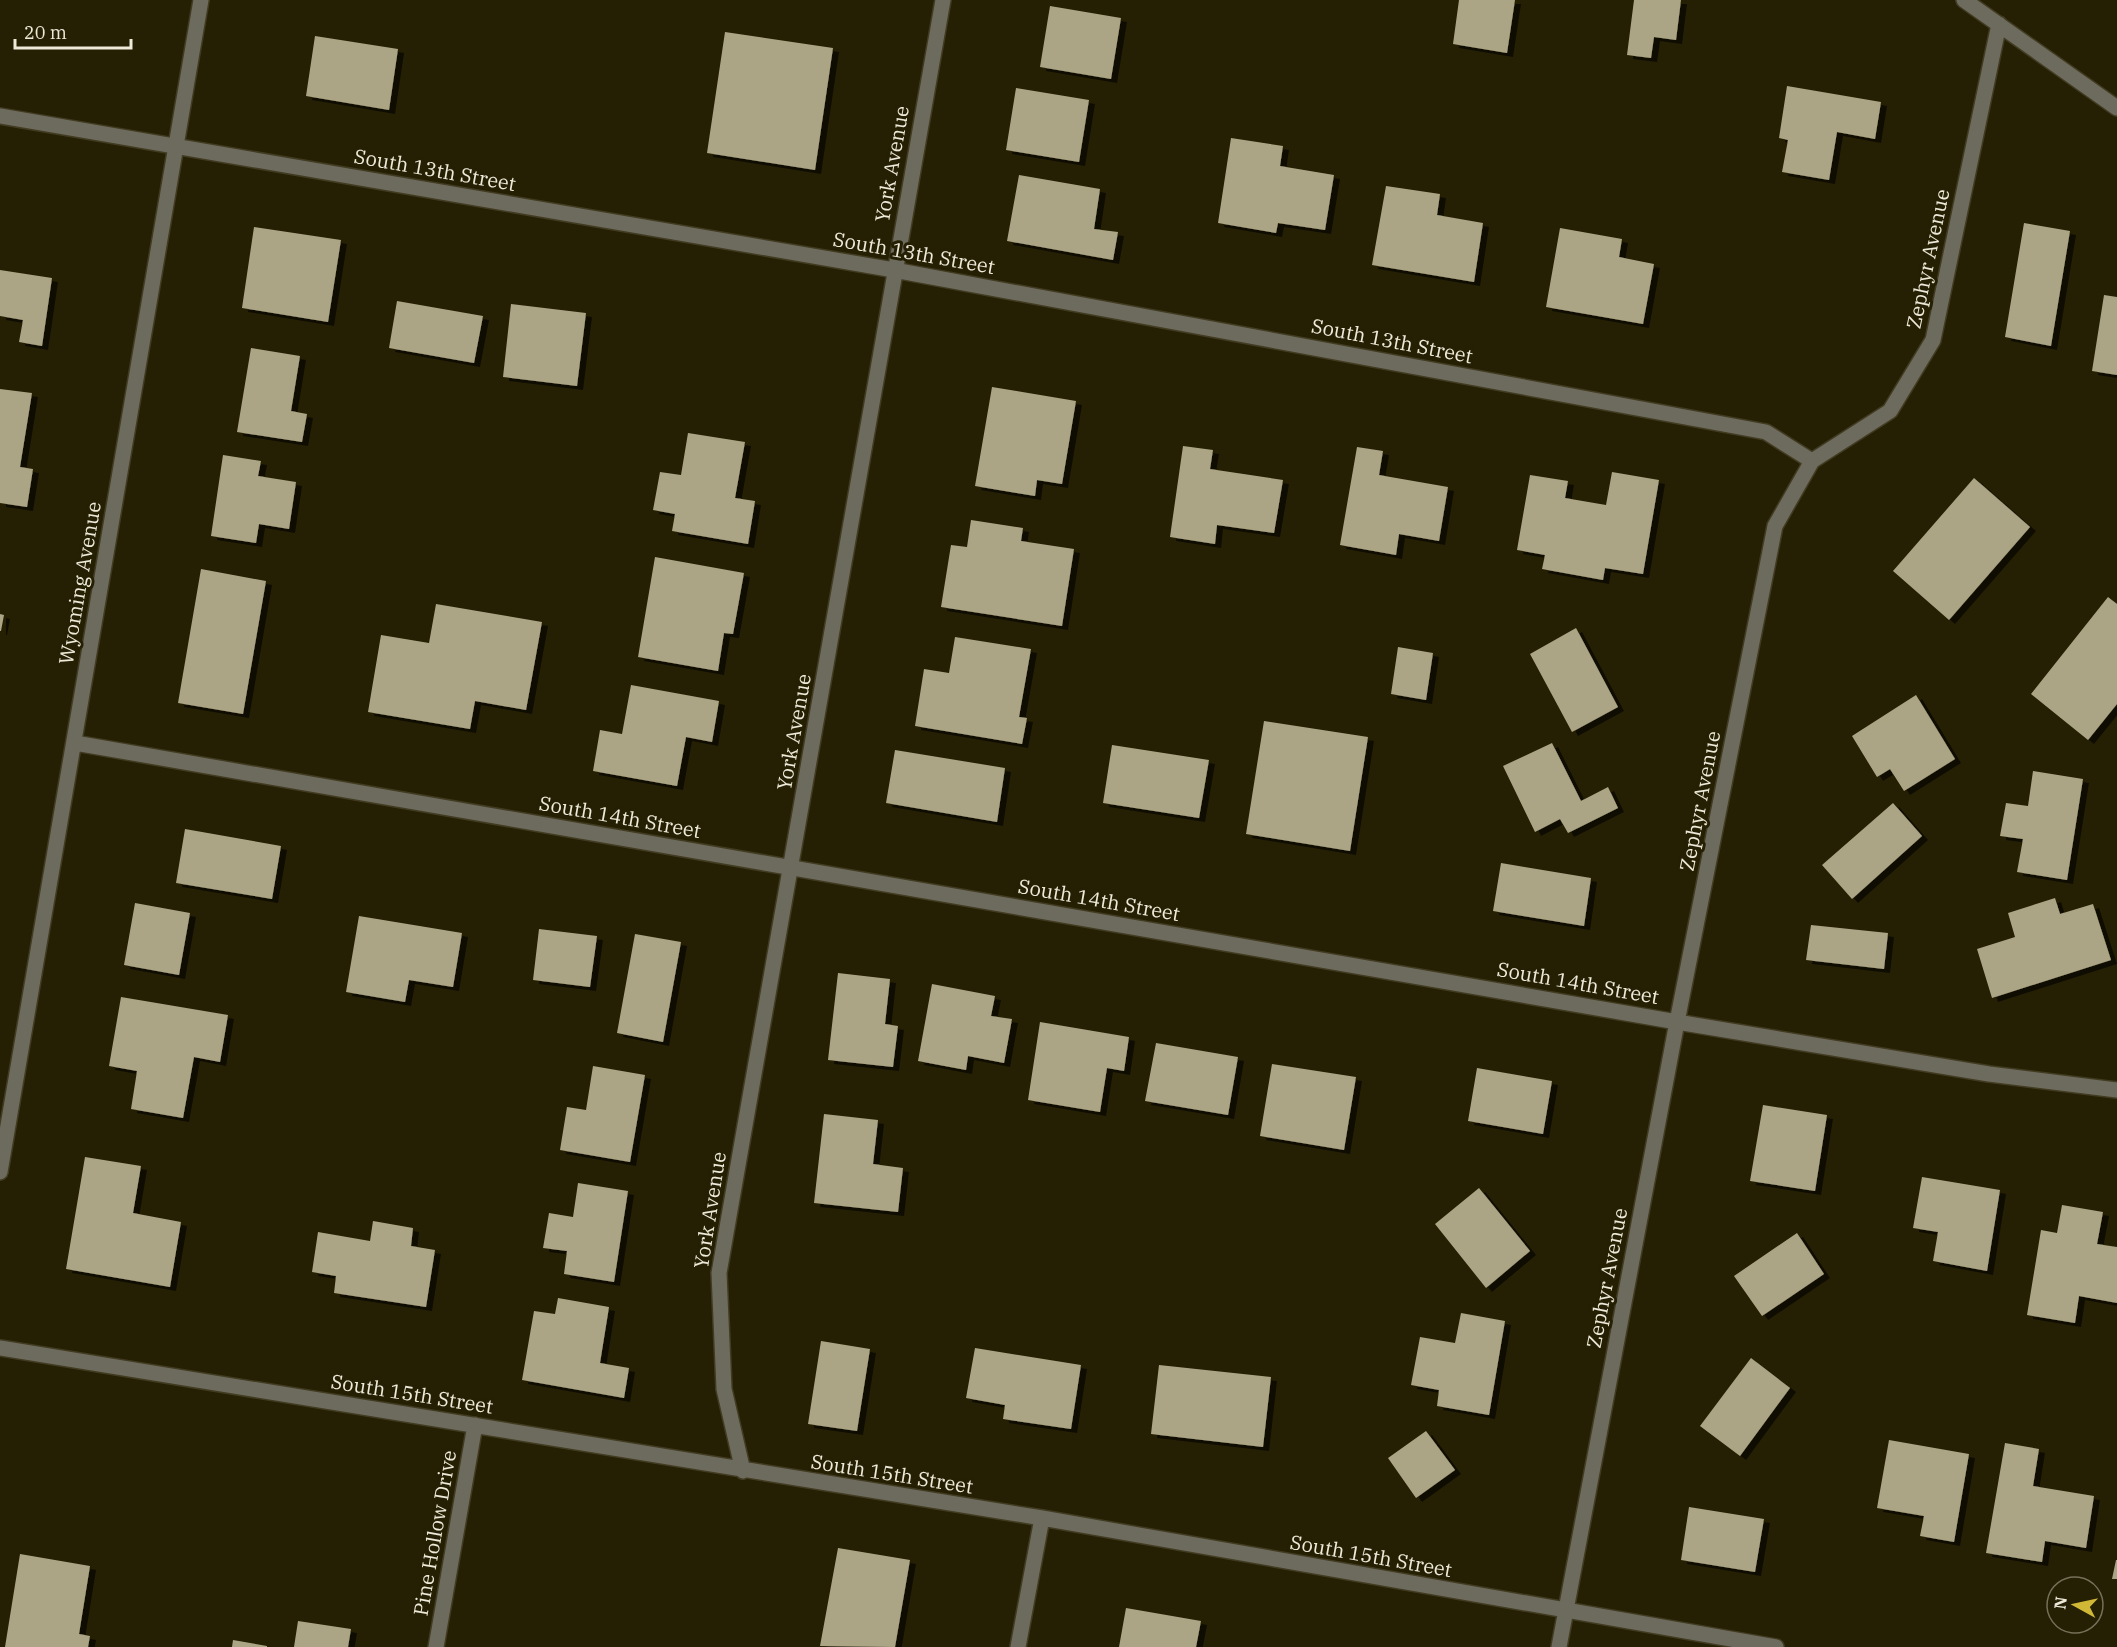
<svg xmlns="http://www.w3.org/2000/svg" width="2117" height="1647" viewBox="0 0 2117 1647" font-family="'IBM Plex Serif',serif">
  <defs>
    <filter id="shadow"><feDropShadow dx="6" dy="4" stdDeviation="0" flood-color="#0009"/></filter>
  </defs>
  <rect width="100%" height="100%" fill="#251f03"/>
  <path fill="#aca585" filter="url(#shadow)" d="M1459 0H1515L1507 53 1453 44Z
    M1634 0H1681L1676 40 1654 37 1651 58 1627 55Z
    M1050 6 1121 18 1111 79 1040 67Z
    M725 32 833 48 815 170 707 153Z
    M315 36 398 49 389 110 306 96Z
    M1787 86 1881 102 1875 139 1837 132 1829 180 1782 172 1788 140 1779 138Z
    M1016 88 1089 100 1079 162 1006 150Z
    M1231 138 1283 146 1280 166 1334 175 1325 230 1278 223 1276 233 1218 223Z
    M1019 175 1100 189 1094 229 1118 232 1113 260 1007 241Z
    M1386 186 1440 194 1437 215 1483 223 1474 282 1372 265Z
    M2024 223 2070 231 2051 346 2005 337Z
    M254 227 341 240 328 322 242 308Z
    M1560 228 1622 239 1619 257 1654 264 1643 324 1546 307Z
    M0 270 52 278 42 346 19 342 23 320 0 316Z
    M2104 295 2117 297V375L2092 371Z
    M397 301 483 316 474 363 389 348Z
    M511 304 586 313 577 386 503 377Z
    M251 348 300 356 291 411 307 414 302 442 237 432Z
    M992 387 1076 401 1062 484 1037 480 1035 496 975 486Z
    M0 389 32 393 20 467 33 469 27 507 0 503Z
    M688 433 745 442 735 498 755 501 748 544 672 531 675 514 653 510 660 472 681 475Z
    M1183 446 1213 450 1210 469 1283 480 1274 533 1217 525 1215 544 1170 537Z
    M1357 447 1383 451 1379 475 1448 487 1439 541 1399 534 1396 555 1340 545Z
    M223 455 261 461 258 476 296 482 289 529 259 524 256 543 211 536Z
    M1612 472 1659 480 1643 574 1605 568 1603 580 1542 569 1545 555 1517 550 1530 475 1568 481 1565 498 1606 505Z
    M1974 478 2030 527 1949 620 1893 571Z
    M971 520 1023 528 1021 541 1074 549 1062 626 941 607 951 545 967 547Z
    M655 557 744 573 733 634 724 633 718 671 638 657Z
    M201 569 266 581 243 714 178 703Z
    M2108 597 2117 604V704L2088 740 2031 694Z
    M436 604 542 622 526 710 475 701 470 729 368 712 381 635 429 643Z
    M0 614 4 615 1 631H0Z
    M1576 628 1618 707 1572 732 1530 654Z
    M955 637 1031 649 1019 717 1027 718 1022 744 915 726 924 669 949 673Z
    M1398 647 1433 653 1426 700 1391 694Z
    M631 685 719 701 712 742 686 737 677 786 593 771 600 730 622 734Z
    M1916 695 1955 759 1904 791 1890 769 1877 777 1852 736Z
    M1264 721 1368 737 1350 851 1246 834Z
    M1552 743 1581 801 1608 787 1618 808 1568 833 1560 819 1535 832 1503 766Z
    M1112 745 1209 760 1199 818 1103 803Z
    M895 750 1005 768 997 822 886 803Z
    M2033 771 2083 779 2067 880 2017 872 2023 839 2000 836 2006 803 2028 806Z
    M1893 803 1922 836 1852 899 1822 865Z
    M185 829 281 846 272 899 176 883Z
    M1501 863 1591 878 1584 926 1493 911Z
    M2055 898 2060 914 2093 904 2111 960 1992 998 1977 949 2015 937 2008 913Z
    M135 903 190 913 179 975 124 965Z
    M359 916 462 933 453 987 409 980 405 1002 346 992Z
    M1811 925 1888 933 1884 969 1806 960Z
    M539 929 597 936 590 987 533 980Z
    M635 934 681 942 663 1042 617 1033Z
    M838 973 890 979 885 1024 898 1026 893 1067 828 1060Z
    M932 984 995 996 991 1016 1012 1019 1004 1063 968 1056 966 1070 918 1061Z
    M121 997 228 1015 220 1062 194 1057 183 1118 131 1109 137 1071 109 1066Z
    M1040 1022 1129 1037 1124 1071 1107 1068 1100 1112 1028 1100Z
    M1156 1043 1238 1057 1228 1115 1145 1101Z
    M1272 1064 1356 1077 1344 1150 1260 1136Z
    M593 1066 645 1075 630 1162 560 1150 567 1107 586 1110Z
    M1477 1068 1552 1081 1543 1134 1468 1121Z
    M1763 1105 1827 1115 1815 1191 1750 1181Z
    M824 1114 878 1120 873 1164 903 1168 898 1212 814 1203Z
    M85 1157 141 1166 133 1213 181 1222 170 1287 66 1269Z
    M1922 1177 2000 1190 1987 1271 1933 1261 1938 1232 1913 1228Z
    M578 1183 628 1191 614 1282 564 1274 567 1251 543 1248 549 1213 573 1217Z
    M1479 1188 1530 1251 1486 1288 1435 1224Z
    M2062 1205 2103 1212 2097 1244 2117 1247V1303L2079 1296 2075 1323 2027 1315 2041 1230 2057 1233Z
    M373 1221 413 1228 411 1246 435 1250 426 1307 334 1293 336 1276 312 1272 318 1232 370 1241Z
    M1797 1233 1824 1274 1762 1316 1734 1276Z
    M558 1298 609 1307 600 1363 629 1368 624 1398 522 1380 534 1311 555 1314Z
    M1461 1313 1505 1321 1489 1415 1437 1406 1439 1390 1411 1385 1420 1337 1455 1343Z
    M821 1341 870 1349 857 1431 808 1424Z
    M975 1348 1081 1365 1071 1429 1003 1419 1005 1405 966 1398Z
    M1751 1358 1790 1388 1740 1456 1700 1426Z
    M1159 1365 1271 1377 1263 1447 1151 1434Z
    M1426 1431 1455 1470 1416 1498 1388 1458Z
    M1889 1440 1969 1454 1954 1542 1920 1536 1924 1516 1877 1508Z
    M2005 1443 2039 1449 2033 1486 2094 1496 2086 1548 2045 1541 2042 1562 1986 1553Z
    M1689 1507 1764 1519 1755 1572 1681 1560Z
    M838 1548 910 1560 895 1647 820 1646Z
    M20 1554 90 1566 79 1634 90 1636 88 1647H5Z
    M2116 1560H2117V1579H2112Z
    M1126 1608 1201 1621 1196 1647H1119Z
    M298 1621 351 1629 348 1647H294Z
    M233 1640 267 1646V1647H232Z"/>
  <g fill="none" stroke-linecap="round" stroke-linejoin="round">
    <defs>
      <path id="minor" d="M1964 0 2117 108
        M0 116 894 270 1766 432 1812 461
        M75 743 1677 1022 1989 1074 2117 1090
        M0 1172 201 0
        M0 1348 1042 1518 1776 1647
        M743 1471 724 1389 719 1273 943 0
        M436 1647 475 1425
        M1018 1647 1042 1518
        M1559 1647 1677 1022 1775 526 1812 461 1890 411 1933 340 1999 24"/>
    </defs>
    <use href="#minor" stroke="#413b21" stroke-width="18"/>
    <use href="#minor" stroke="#6d6b5e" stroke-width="15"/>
  </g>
  <g text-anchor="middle" stroke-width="6" stroke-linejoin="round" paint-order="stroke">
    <g font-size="20" fill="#edead9" stroke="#251f03">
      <text transform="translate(892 164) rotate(-80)" y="7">York Avenue</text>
      <text transform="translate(435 170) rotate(10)" y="7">South 13th Street</text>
      <text transform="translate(914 253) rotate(10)" y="7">South 13th Street</text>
      <text transform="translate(1928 259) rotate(-78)" y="7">Zephyr Avenue</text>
      <text transform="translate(1392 341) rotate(11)" y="7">South 13th Street</text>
      <text transform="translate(80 583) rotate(-80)" y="7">Wyoming Avenue</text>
      <text transform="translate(794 732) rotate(-80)" y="7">York Avenue</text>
      <text transform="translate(1700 801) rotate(-79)" y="7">Zephyr Avenue</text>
      <text transform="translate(620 817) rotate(10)" y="7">South 14th Street</text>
      <text transform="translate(1099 900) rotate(10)" y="7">South 14th Street</text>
      <text transform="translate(1578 983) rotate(10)" y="7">South 14th Street</text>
      <text transform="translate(710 1210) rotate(-81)" y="7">York Avenue</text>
      <text transform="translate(1607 1278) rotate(-79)" y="7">Zephyr Avenue</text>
      <text transform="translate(412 1394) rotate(9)" y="7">South 15th Street</text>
      <text transform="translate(892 1474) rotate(9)" y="7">South 15th Street</text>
      <text transform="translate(435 1533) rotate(-80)" y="7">Pine Hollow Drive</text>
      <text transform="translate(1371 1556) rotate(10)" y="7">South 15th Street</text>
    </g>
  </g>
  <g transform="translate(2075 1605) rotate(278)"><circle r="28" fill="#251f03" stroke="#757059" stroke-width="1.5"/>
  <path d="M0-4.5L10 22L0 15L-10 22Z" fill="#d0b836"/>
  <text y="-9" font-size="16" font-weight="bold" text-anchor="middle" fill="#edead9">N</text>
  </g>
  <path d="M15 39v9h116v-9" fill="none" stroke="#edead9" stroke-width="3"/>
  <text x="24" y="39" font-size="18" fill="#edead9" stroke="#251f03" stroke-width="4.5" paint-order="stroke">20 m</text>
</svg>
